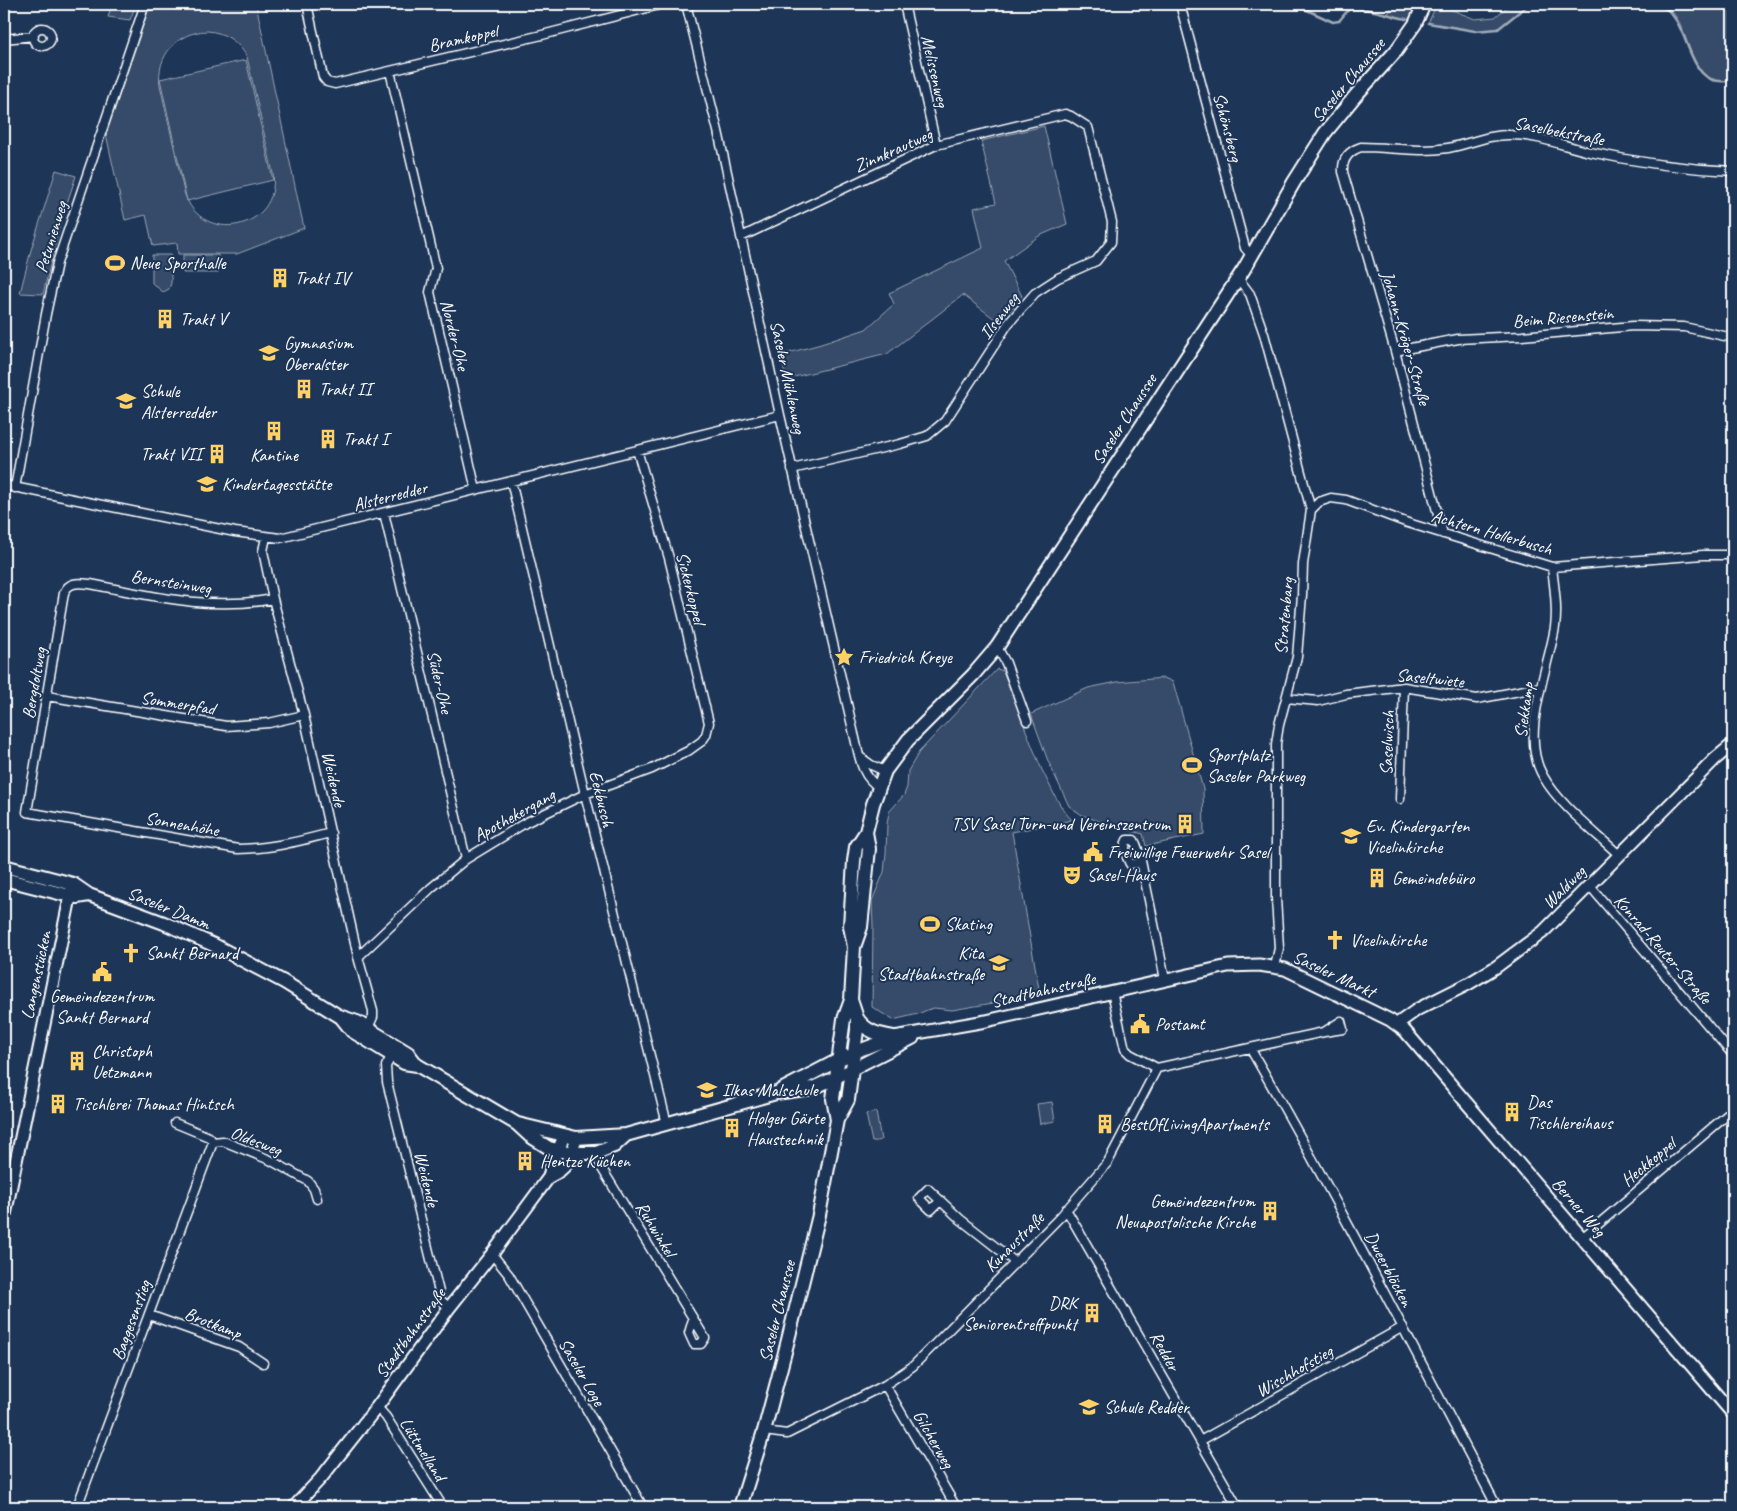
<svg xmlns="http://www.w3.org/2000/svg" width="1737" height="1511" viewBox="0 0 1737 1511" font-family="Caveat,sans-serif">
  <rect width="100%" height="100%" fill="#1d3557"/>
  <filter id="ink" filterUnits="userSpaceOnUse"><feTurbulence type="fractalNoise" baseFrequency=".02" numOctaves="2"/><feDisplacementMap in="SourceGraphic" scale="10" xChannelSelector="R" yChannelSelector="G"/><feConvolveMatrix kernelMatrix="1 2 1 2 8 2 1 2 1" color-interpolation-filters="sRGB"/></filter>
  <g filter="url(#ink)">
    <path fill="#364b69" stroke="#9aa5b4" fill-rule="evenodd" d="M112 4H136L130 20 108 17Z
      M190 4H256L304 228 237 254H178L177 243 153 246 146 215 125 220 106 134 148 11ZM207 31C224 32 238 41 247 57L273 173C281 230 201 247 184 192L160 85C156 56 177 32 207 31Z
      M1378 4H1419L1411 20 1388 14 1392 6Z
      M1437 4 1475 19 1495 17 1511 4H1529L1498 29 1475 31 1428 23Z
      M1638 4H1733V81H1712C1686 64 1687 20 1668 9 1660 5 1647 5 1638 4Z
      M246 60 273 180 187 201 160 79Z
      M1044 126 1067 224 1039 236 1004 261 1022 296 1000 323 963 295 887 354 786 379 781 355 821 344 866 329 894 304 889 293 983 248 974 208 996 203 981 141Z
      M56 170 76 176 61 221 43 294 20 293 31 250Z
      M152 255H171V283L169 289 163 292 152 283Z
      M183 255H218V273H183Z
      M997 669 1003 671C1016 704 1028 737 1042 770 1051 787 1058 806 1072 820L1012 832 1040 995 952 1010 934 1008 927 1010 918 1014 893 1020 872 1007 873 926 872 901 884 872 886 853 887 824 889 812 904 795 907 787 908 771 919 752Z
      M1164 678 1173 682 1203 789 1204 834 1146 846 1143 834 1107 824 1082 815 1069 806 1048 761 1031 714 1088 688 1117 682Z
      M1052 1102 1055 1121 1040 1124 1037 1104Z
      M876 1112 881 1140 872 1142 866 1114Z"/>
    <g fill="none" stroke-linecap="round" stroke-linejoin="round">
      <path stroke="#a0aab8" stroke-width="2.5" d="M1294 4 1333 22 1339 21C1343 17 1346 11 1350 9 1361 5 1394 17 1406 19
        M1591 4 1608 8 1621 4
        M1659 4C1695 21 1682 92 1733 80
        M1428 23 1475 31 1498 29 1529 4"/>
      <defs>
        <path id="street" d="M307 4 323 77 327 82 335 84 542 35 663 4
          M686 4 718 131 780 415 854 734C859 753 860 776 879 787
          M904 4 936 145
          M1180 4 1245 248 1252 256
          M33 37a9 9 0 1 1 18 0a9 9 0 1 1-18 0Z
          M4 39 34 36
          M390 71 436 268 430 292 476 490
          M741 237 936 145 1065 114 1071 116 1088 127 1112 222 1111 242 1096 261 1058 278 1035 293 1008 324 945 421 927 436 900 444 792 469
          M1238 278 1250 294 1264 334 1311 510 1303 564 1302 595 1297 657 1279 725 1276 744V898L1279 948 1275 967
          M1395 351 1458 339 1522 336 1633 326 1684 327 1733 338
          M511 481 585 794 667 1124
          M4 485 235 532 280 538 780 415
          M15 488 46 314 57 263 145 4
          M1311 510 1319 502 1331 498 1346 500 1408 523 1552 567 1703 555H1733
          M384 513 466 859
          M1443 534 1395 351 1343 172C1342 159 1349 151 1361 147 1390 147 1419 153 1448 148 1470 144 1489 134 1512 135 1538 135 1564 146 1590 152 1635 162 1687 169 1733 171
          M266 537 263 551 273 599 304 715 358 957 373 1011V1017L368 1028
          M1552 567C1554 587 1558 607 1555 627 1548 671 1519 735 1543 776 1559 805 1595 832 1619 855
          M273 599C210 611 152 596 90 584 79 583 69 581 64 593L27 812 238 849C270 849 300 841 331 833
          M997 647 1006 663 1027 721
          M47 696 226 726 269 723 304 715
          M1286 698 1318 701 1346 694 1404 687 1477 699 1541 687
          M860 757 871 765 885 771
          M1400 799 1404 687
          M1141 863 1130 864C1126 857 1123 846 1127 840H1134C1141 852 1142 868 1145 881 1152 914 1159 947 1165 980
          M1590 886 1733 1055
          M358 957 431 888 466 859 525 823 585 794 652 769 688 751 702 741 706 735 709 723 669 558 637 450
          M1112 992 1125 1049 1130 1054 1157 1068
          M1250 1048C1337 1199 1416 1353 1497 1507
          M392 1055 386 1066 387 1082 441 1300 449 1308
          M1157 1068 1324 1032 1341 1021 1343 1029 1324 1032
          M175 1123 209 1137 213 1142
          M213 1142 223 1141 270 1160 308 1181 314 1189 317 1199
          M596 1153 601 1167 705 1338 701 1344H694L689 1333 693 1319
          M940 1201 931 1210 919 1198 928 1189 960 1219 1015 1262
          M1066 1209 1238 1507
          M1582 1238 1733 1110
          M492 1254 509 1275 643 1507
          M149 1315 239 1347 263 1363
          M885 1385 956 1507
          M377 1407 386 1417 443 1507
          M764 1431 787 1434 885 1385 913 1366 1061 1216 1108 1162 1157 1068
          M1200 1441 1403 1327
          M77 1507 213 1142"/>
        <path id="secondary" d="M1397 1024 1418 1009 1468 984 1496 967 1543 932 1715 759 1733 744
          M855 1052 894 1037 986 1021 1228 966 1259 965 1285 969 1390 1020 1405 1031 1733 1414
          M837 1077 913 1038
          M549 1177C569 1168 571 1158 576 1138
          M4 1220 72 888
          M294 1507 321 1478 377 1407 449 1308 492 1254 549 1177 551 1168 564 1136"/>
        <path id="primary" d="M4 866 73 884 89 895 164 923 216 946 284 982 339 1016 357 1022 408 1053 417 1065
          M4 879 70 896 77 897 89 895
          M854 947 861 927 869 849 866 832 873 804 885 771 908 740 973 675 997 647 1244 269 1294 182 1325 133 1356 95 1396 51 1415 24 1424 4
          M340 1016 352 1031 362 1037 404 1063 417 1065 429 1072 517 1124 530 1136 549 1148 572 1153H596L614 1146 626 1135
          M857 1018C866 1032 878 1034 894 1037
          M781 1090 846 1056
          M837 1120 833 1099 844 1019 851 1000 854 947 850 926 854 861 856 847 866 832
          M518 1124 576 1138 626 1135 776 1093 813 1088 837 1077
          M740 1507 764 1431 785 1352 819 1215 837 1120 848 1100 857 1030V1018L851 1000"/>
      </defs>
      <use href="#street" stroke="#fff" stroke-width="11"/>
      <use href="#secondary" stroke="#fff" stroke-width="15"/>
      <use href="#primary" stroke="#fff" stroke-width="16"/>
      <use href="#street" stroke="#1d3557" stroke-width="8"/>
      <use href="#secondary" stroke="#1d3557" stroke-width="11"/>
      <use href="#primary" stroke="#1d3557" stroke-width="12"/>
    </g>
  </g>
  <defs>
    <symbol id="stadium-bare" viewBox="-9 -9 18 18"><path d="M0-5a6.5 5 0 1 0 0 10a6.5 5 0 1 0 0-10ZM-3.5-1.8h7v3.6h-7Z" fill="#ffd166" stroke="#1d3557" stroke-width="2.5" paint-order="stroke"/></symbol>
    <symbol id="building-bare" viewBox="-9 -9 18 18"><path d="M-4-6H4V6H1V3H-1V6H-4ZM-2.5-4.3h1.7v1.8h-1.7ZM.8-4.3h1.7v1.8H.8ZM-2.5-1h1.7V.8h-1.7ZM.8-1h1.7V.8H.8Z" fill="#ffd166" stroke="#1d3557" stroke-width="2.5" paint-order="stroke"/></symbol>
    <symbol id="school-bare" viewBox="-9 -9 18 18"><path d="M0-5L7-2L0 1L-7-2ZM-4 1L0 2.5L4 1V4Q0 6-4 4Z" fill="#ffd166" stroke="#1d3557" stroke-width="2.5" paint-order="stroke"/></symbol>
    <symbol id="sight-bare" viewBox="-9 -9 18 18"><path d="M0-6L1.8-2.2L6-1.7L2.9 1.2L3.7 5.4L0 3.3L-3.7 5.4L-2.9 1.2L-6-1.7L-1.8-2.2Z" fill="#ffd166" stroke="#1d3557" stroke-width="2.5" paint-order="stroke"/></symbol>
    <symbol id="civic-bare" viewBox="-9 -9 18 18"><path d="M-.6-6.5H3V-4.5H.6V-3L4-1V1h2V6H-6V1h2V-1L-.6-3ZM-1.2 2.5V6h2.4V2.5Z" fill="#ffd166" stroke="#1d3557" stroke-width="2.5" paint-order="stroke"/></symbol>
    <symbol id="theatre-bare" viewBox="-9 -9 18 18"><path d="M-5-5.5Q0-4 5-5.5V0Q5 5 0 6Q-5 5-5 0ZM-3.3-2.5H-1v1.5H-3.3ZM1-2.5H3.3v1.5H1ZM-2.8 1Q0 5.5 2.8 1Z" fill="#ffd166" stroke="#1d3557" stroke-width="2.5" paint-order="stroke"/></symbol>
    <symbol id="church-bare" viewBox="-9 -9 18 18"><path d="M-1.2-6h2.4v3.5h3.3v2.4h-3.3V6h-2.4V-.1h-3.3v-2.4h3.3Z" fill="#ffd166" stroke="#1d3557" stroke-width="2.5" paint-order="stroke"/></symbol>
  </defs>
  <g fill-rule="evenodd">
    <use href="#stadium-bare" x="101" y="249" width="28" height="28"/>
    <use href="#building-bare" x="266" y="264" width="28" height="28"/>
    <use href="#building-bare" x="151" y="305" width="28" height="28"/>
    <use href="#school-bare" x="255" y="339" width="28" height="28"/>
    <use href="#building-bare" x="290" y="375" width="28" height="28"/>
    <use href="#school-bare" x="112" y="387" width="28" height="28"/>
    <use href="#building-bare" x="260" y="417" width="28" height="28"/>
    <use href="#building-bare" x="314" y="425" width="28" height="28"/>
    <use href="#building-bare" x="203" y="440" width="28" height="28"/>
    <use href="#school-bare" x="193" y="470" width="28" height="28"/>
    <use href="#sight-bare" x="830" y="643" width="28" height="28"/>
    <use href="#stadium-bare" x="1178" y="751" width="28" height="28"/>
    <use href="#building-bare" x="1171" y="810" width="28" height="28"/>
    <use href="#school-bare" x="1337" y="822" width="28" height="28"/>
    <use href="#civic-bare" x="1079" y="838" width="28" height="28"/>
    <use href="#theatre-bare" x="1058" y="861" width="28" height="28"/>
    <use href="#building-bare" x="1363" y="864" width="28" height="28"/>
    <use href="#stadium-bare" x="916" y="910" width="28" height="28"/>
    <use href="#church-bare" x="1321" y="926" width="28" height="28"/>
    <use href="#church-bare" x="117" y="939" width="28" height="28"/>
    <use href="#school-bare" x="985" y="949" width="28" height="28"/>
    <use href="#civic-bare" x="88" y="958" width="28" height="28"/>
    <use href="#civic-bare" x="1126" y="1010" width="28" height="28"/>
    <use href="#building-bare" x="63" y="1047" width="28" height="28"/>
    <use href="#school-bare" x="693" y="1076" width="28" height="28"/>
    <use href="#building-bare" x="44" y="1090" width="28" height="28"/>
    <use href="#building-bare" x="1498" y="1098" width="28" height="28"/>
    <use href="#building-bare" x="1091" y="1110" width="28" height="28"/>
    <use href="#building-bare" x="718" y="1114" width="28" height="28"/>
    <use href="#building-bare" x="511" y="1147" width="28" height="28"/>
    <use href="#building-bare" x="1256" y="1197" width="28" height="28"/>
    <use href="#building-bare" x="1078" y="1299" width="28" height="28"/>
    <use href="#school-bare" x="1075" y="1393" width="28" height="28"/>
  </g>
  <g text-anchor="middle" stroke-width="4" stroke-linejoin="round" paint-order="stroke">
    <g font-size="18" fill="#fff" stroke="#1d3557">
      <text transform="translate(463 38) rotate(-13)" y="6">Bramkoppel</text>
      <text transform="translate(935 71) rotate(77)" y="6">Melissenweg</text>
      <text transform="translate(1348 80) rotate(-50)" y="6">Saseler Chaussee</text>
      <text transform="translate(1228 127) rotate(75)" y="6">Schönsberg</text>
      <text transform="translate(1559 131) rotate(11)" y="6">Saselbekstraße</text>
      <text transform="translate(893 150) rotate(-24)" y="6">Zinnkrautweg</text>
      <text transform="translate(51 237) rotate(-73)" y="6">Petunienweg</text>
      <text transform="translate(999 316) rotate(-53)" y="6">Ilsenweg</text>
      <text transform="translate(1563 317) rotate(-5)" y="6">Beim Riesenstein</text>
      <text transform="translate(455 335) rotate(76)" y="6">Norder-Ohe</text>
      <text transform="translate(1406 338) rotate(74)" y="6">Johann-Kröger-Straße</text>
      <text transform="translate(788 377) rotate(78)" y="6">Saseler Mühlenweg</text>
      <text transform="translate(1124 419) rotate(-57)" y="6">Saseler Chaussee</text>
      <text transform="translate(390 496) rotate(-14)" y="6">Alsterredder</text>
      <text transform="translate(1492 532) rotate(16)" y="6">Achtern Hollerbusch</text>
      <text transform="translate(171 582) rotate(9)" y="6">Bernsteinweg</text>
      <text transform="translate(691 588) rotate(76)" y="6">Sickerkoppel</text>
      <text transform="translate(1284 616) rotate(-85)" y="6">Stratenbarg</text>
      <text transform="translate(1430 678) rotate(6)" y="6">Saseltwiete</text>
      <text transform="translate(440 682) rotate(77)" y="6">Süder-Ohe</text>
      <text transform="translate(34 683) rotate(-80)" y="6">Bergdoltweg</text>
      <text transform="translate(178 703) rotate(9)" y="6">Sommerpfad</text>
      <text transform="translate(1524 710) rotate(-82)" y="6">Siekkamp</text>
      <text transform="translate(1387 743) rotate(-88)" y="6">Saselwisch</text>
      <text transform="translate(334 779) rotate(77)" y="6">Weidende</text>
      <text transform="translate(602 799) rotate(76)" y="6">Eekbusch</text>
      <text transform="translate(514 815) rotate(-29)" y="6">Apothekergang</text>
      <text transform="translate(182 824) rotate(10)" y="6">Sonnenhöhe</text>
      <text transform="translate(1564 887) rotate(-45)" y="6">Waldweg</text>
      <text transform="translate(169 908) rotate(22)" y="6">Saseler Damm</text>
      <text transform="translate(1663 949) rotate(49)" y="6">Konrad-Reuter-Straße</text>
      <text transform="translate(1334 974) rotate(25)" y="6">Saseler Markt</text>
      <text transform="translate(36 975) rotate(-78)" y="6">Langenstücken</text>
      <text transform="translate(1043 990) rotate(-13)" y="6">Stadtbahnstraße</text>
      <text transform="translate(256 1141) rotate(21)" y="6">Oldesweg</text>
      <text transform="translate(1648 1162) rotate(-40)" y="6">Heckkoppel</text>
      <text transform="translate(427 1179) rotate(76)" y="6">Weidende</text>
      <text transform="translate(1579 1207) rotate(49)" y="6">Berner Weg</text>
      <text transform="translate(656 1229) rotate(59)" y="6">Ruhwinkel</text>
      <text transform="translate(1014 1242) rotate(-45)" y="6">Kunaustraße</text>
      <text transform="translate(1389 1269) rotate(62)" y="6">Dweerblöcken</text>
      <text transform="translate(777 1311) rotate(-76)" y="6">Saseler Chaussee</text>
      <text transform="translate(131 1320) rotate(-70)" y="6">Baggesenstieg</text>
      <text transform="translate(213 1323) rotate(21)" y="6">Brotkamp</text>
      <text transform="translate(410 1333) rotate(-54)" y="6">Stadtbahnstraße</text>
      <text transform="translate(1165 1351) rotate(61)" y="6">Redder</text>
      <text transform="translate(1294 1371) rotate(-30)" y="6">Wischhofstieg</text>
      <text transform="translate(582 1372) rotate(60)" y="6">Saseler Loge</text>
      <text transform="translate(934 1439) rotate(60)" y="6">Gilcherweg</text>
      <text transform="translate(423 1449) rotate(58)" y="6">Lüttmelland</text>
    </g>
    <g font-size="18" fill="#fff" stroke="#1d3557" text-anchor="start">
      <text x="130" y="269">Neue Sporthalle</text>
      <text x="295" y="284">Trakt IV</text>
      <text x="180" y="325">Trakt V</text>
      <text x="284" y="349">Gymnasium<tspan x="284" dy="21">Oberalster</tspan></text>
      <text x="319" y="395">Trakt II</text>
      <text x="141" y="397">Schule<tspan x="141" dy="21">Alsterredder</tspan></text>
      <text x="343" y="445">Trakt I</text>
      <text x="202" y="460" text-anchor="end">Trakt VII</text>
      <text x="274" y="461" text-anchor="middle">Kantine</text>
      <text x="222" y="490">Kindertagesstätte</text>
      <text x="859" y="663">Friedrich Kreye</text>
      <text x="1207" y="761">Sportplatz<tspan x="1207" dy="21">Saseler Parkweg</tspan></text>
      <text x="1170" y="830" text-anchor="end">TSV Sasel Turn-und Vereinszentrum</text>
      <text x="1366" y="832">Ev. Kindergarten<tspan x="1366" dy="21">Vicelinkirche</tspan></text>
      <text x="1108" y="858">Freiwillige Feuerwehr Sasel</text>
      <text x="1087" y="881">Sasel-Haus</text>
      <text x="1392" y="884">Gemeindebüro</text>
      <text x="945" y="930">Skating</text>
      <text x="1350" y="946">Vicelinkirche</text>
      <text x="146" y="959">Sankt Bernard</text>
      <text x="984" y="959" text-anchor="end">Kita<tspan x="984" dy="21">Stadtbahnstraße</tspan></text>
      <text x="102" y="1002" text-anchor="middle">Gemeindezentrum<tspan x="102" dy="21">Sankt Bernard</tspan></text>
      <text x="1155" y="1030">Postamt</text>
      <text x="92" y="1057">Christoph<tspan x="92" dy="21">Uetzmann</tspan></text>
      <text x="722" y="1096">Ilkas Malschule</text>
      <text x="1527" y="1108">Das<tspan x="1527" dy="21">Tischlereihaus</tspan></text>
      <text x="73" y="1110">Tischlerei Thomas Hintsch</text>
      <text x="747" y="1124">Holger Gärte<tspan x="747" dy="21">Haustechnik</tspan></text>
      <text x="1120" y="1130">BestOfLivingApartments</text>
      <text x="540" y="1167">Hentze Küchen</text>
      <text x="1255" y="1207" text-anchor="end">Gemeindezentrum<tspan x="1255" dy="21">Neuapostolische Kirche</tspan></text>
      <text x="1077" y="1309" text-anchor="end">DRK<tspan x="1077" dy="21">Seniorentreffpunkt</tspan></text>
      <text x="1104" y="1413">Schule Redder</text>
    </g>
  </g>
  <rect width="1737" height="1511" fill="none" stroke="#1d3557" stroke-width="20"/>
  <rect x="10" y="10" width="1717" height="1491" fill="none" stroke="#fff" stroke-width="2" filter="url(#ink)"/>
</svg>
